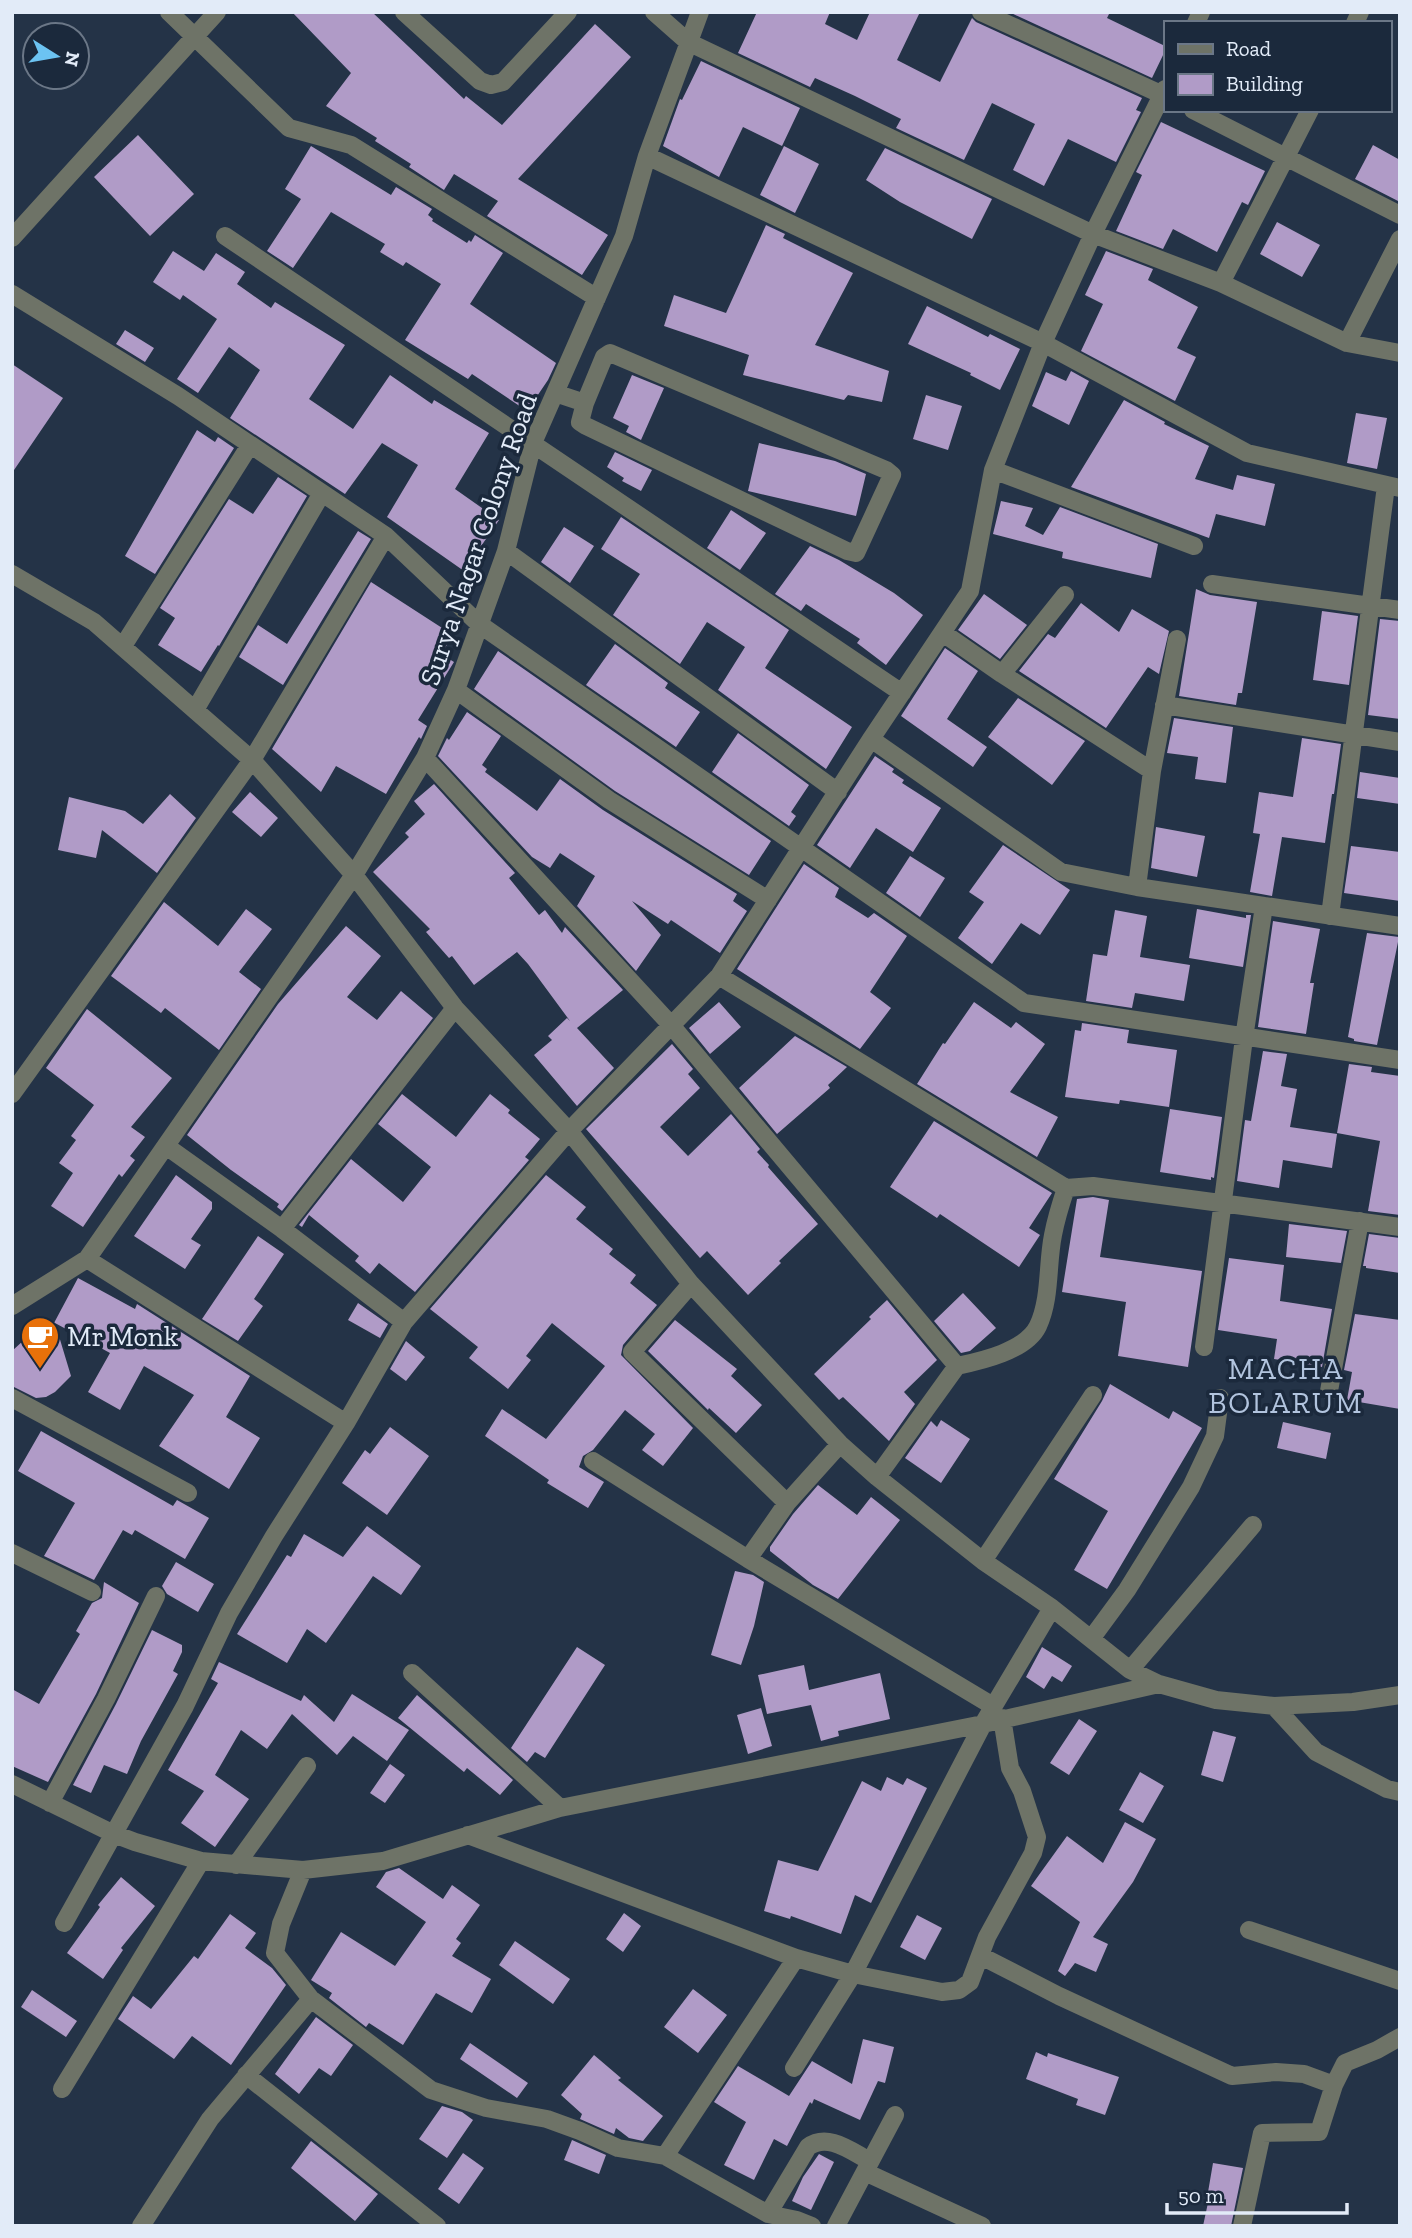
<svg xmlns="http://www.w3.org/2000/svg" width="1412" height="2238" viewBox="0 0 1412 2238" font-family="'Zilla Slab',serif">
  <rect width="100%" height="100%" fill="#243347"/>
  <path fill="#b09bc7" d="M292 12H372L464 99 466 96 502 125 595 24 631 57 518 179 608 235 582 275 487 216 498 201 454 174 444 190 409 167 411 164 375 141 377 138 326 106 351 73Z
    M757 12H830L825 24 857 40 870 12H920L897 60 940 82 972 18 976 22 1142 98 1136 110 1141 112 1116 162 1068 139 1044 186 1013 170 1035 124 992 103 964 160 896 128 901 119 855 96 815 78 810 87 738 53Z
    M1009 12H1110L1107 18 1165 46V51L1152 78Z
    M701 61 800 108 782 146 743 127 719 177 663 146 680 99 682 100Z
    M1161 122 1265 171 1248 205 1242 202 1217 252 1173 229 1163 249 1116 231 1142 175 1136 172Z
    M138 135 194 194 150 236 94 177Z
    M1373 145 1400 160V202L1355 179Z
    M311 146 391 195 396 187 432 209 428 215 433 219 432 221 467 243 469 240 471 242 475 235 503 253 470 304 556 363 548 380 527 411 472 374 468 379 405 340 441 284 406 262 403 266 380 252 385 244 331 212 293 268 267 251 301 199 285 189Z
    M784 146 819 164 795 213 760 195Z
    M885 148 992 199 972 239 900 202 866 180Z
    M1277 222 1320 245 1302 277 1260 254Z
    M766 225 785 234 783 238 853 273 815 345 889 371 882 402 848 395 844 400 743 375 749 355 664 326 674 295 726 313Z
    M173 251 204 271 216 253 245 272 237 284 271 308 275 302 345 345 309 399 353 429 390 375 432 404 434 400 489 433 455 489 499 520 464 571 387 517 418 465 382 443 345 494 230 418 260 370 229 347 198 393 177 379 217 319 183 295 180 300 153 282Z
    M1106 251 1153 269 1148 280 1198 307 1177 348 1196 357 1175 401 1081 351 1103 304 1085 295Z
    M927 306 988 337 990 334 1020 349 1000 390 970 375 971 373 908 344Z
    M125 330 154 348 145 362 116 344Z
    M12 364 63 398 12 473Z
    M1071 371 1089 381 1069 425 1032 406 1046 372 1066 381Z
    M632 375 664 388 641 440 626 432 629 426 613 418Z
    M926 395 962 406 948 450 913 439Z
    M1124 400 1165 422 1164 424 1209 446 1195 479 1233 490 1237 475 1275 484 1265 526 1216 514 1209 538 1071 487Z
    M1356 413 1387 418 1377 469 1347 463Z
    M197 430 215 442 218 437 234 448 155 574 125 556Z
    M759 443 835 461 866 474 856 516 748 491Z
    M615 452 652 470 641 491 622 481 624 478 607 467Z
    M278 477 307 496 219 646 218 645 201 672 158 645 175 618 160 608 229 499 253 514Z
    M1001 501 1033 508 1025 526 1043 535 1060 507 1158 544 1151 578 1062 558 1063 552 993 534Z
    M731 510 766 533 740 570 707 548Z
    M621 517 789 630 765 668 852 727 826 769 718 690 745 647 707 622 680 664 613 615 640 574 601 549Z
    M564 527 594 546 570 583 541 562Z
    M358 531 371 539 283 685 239 657 258 625 287 644Z
    M810 546 839 560 894 593 923 615 886 665 857 643 860 639 806 604 801 611 775 594Z
    M371 582 453 635 441 654 454 662 418 720 427 726 421 739 419 737 386 794 336 766 321 792 272 749Z
    M1196 589 1210 595 1257 602 1242 693H1238L1236 705 1179 696Z
    M984 594 1027 625 1000 659 958 630Z
    M1081 603 1119 632 1132 609 1169 631 1159 674 1148 667 1106 728 1019 671 1048 634 1055 638Z
    M1322 611 1358 616 1349 685 1313 680Z
    M1380 619 1400 621V719L1368 715Z
    M615 644 668 683 665 688 700 712 676 747 586 685Z
    M945 648 978 671 947 719 987 747 973 767 901 716Z
    M498 651 771 841 749 875 615 791 474 689Z
    M1018 698 1085 741 1052 785 988 737Z
    M467 712 501 736 482 765 487 769 485 772 537 811 560 779 603 810 737 894 733 901 747 911 720 953 671 920 668 924 632 901 661 935 636 971 577 906 595 876 560 853 550 868 532 857 438 756 447 738 449 740Z
    M1174 718 1233 727 1226 783 1195 779 1198 757 1167 753Z
    M738 733 809 785 791 812 796 816 789 826 712 772Z
    M1302 738 1341 744 1334 794H1332L1325 843 1282 837 1272 896 1250 892 1260 834 1253 833 1259 792 1293 797Z
    M875 756 894 769 892 772 904 780 902 783 941 808 913 852 876 828 850 868 817 845Z
    M1360 772 1400 778V804L1357 798Z
    M434 784 515 873 509 878 539 915 545 910 562 933 565 927 623 990 577 1028 614 1068 577 1106 534 1055 552 1040 548 1036 567 1018 570 1021 528 964 517 952 474 985 452 956 449 958 426 932 430 929 373 872 409 837 405 833 425 814 414 801Z
    M250 792 278 818 261 837 232 812Z
    M170 794 196 818 157 873 102 830 96 858 58 850 69 797 125 811 143 824Z
    M1156 827 1205 836 1197 877 1151 868Z
    M1003 845 1070 890 1040 935 1021 923 992 964 958 938 984 902 969 892Z
    M1351 846 1400 852V901L1344 893Z
    M910 856 945 878 920 917 886 893Z
    M804 864 839 888 835 897 868 918 874 913 907 936 870 992 891 1008 860 1049 737 969Z
    M164 902 218 946 246 909 272 929 239 972 261 989 219 1050 165 1008 161 1013 111 976Z
    M1197 909 1246 918V915H1251L1243 967 1189 958Z
    M1115 910 1147 916 1140 957 1190 965 1184 1001 1135 993 1132 1008 1086 1001 1093 954 1107 956Z
    M1273 921 1320 929 1310 983H1314L1306 1034 1258 1027Z
    M346 926 381 956 347 997 377 1020 401 991 433 1018 282 1211 277 1207 279 1204 231 1170 187 1135 278 1004Z
    M1367 933 1399 937 1377 1045 1354 1041V1039L1348 1037Z
    M719 1002 741 1027 710 1054 689 1028Z
    M974 1002 1011 1028 1016 1022 1045 1044 1010 1092 1058 1117 1037 1157 917 1084 943 1043 945 1044Z
    M87 1009 172 1078 131 1127 145 1137 130 1156 135 1160 122 1177 119 1174 83 1227 51 1206 73 1173 59 1163 76 1140 71 1136 94 1105 46 1068Z
    M1082 1023 1129 1030 1127 1043 1177 1050 1169 1107 1120 1100 1119 1104 1065 1097 1075 1030 1081 1031Z
    M795 1036 847 1067 828 1085 830 1088 777 1134 739 1088Z
    M672 1044 693 1069 688 1074 700 1088 660 1127 688 1156 731 1114 760 1149 757 1152 769 1165 768 1167 818 1224 779 1261 781 1263 748 1295 707 1251 700 1258 586 1129Z
    M1263 1051 1287 1054 1281 1086 1297 1089 1290 1127 1337 1134 1332 1168 1283 1160 1279 1188 1237 1181 1245 1120 1251 1121Z
    M1349 1064 1372 1067 1371 1072 1400 1076V1215L1368 1211 1380 1141 1337 1133Z
    M402 1094 456 1137 490 1094 510 1110 508 1113 540 1139 525 1157 529 1160 415 1292 379 1263 370 1274 355 1261 359 1256 309 1215 302 1227 299 1225 351 1159 403 1202 431 1167 378 1124Z
    M1170 1109 1222 1117 1214 1178 1211 1177V1180L1160 1172Z
    M934 1121 1052 1193 1029 1228 1040 1235 1019 1267 940 1214 937 1218 890 1187Z
    M176 1175 212 1202V1209L191 1239 201 1245 185 1269 134 1236Z
    M546 1175 586 1207 576 1219 613 1249 609 1254 636 1275 630 1283 657 1305 623 1345 621 1355 693 1428 663 1466 642 1450 655 1434 625 1410 593 1450 583 1456 579 1467 604 1482 588 1508 547 1483 549 1480 485 1436 502 1409 546 1439 605 1366 552 1323 526 1356 531 1360 508 1389 469 1358 478 1347 430 1309Z
    M1093 1197 1109 1200 1100 1257 1202 1271 1188 1367 1118 1356 1126 1302 1062 1292 1077 1199Z
    M1289 1224 1347 1231 1341 1263 1286 1257Z
    M1369 1234 1400 1238V1273L1366 1268V1266H1363Z
    M258 1236 284 1254 254 1299 263 1306 238 1341 202 1319Z
    M1229 1258 1284 1265 1280 1301 1332 1309 1322 1367 1274 1359 1277 1339 1218 1330Z
    M78 1278 135 1309 137 1304 250 1376 226 1417 260 1438 229 1489 159 1446 194 1395 144 1366 120 1410 88 1392 110 1353 55 1323 71 1376 55 1392 46 1397 36 1398 14 1387 12 1351 24 1340 33 1337 46 1338Z
    M963 1293 996 1328 970 1351 961 1353 934 1321Z
    M887 1300 937 1360 904 1392 915 1404 889 1441 843 1397 839 1400 814 1374 871 1319 869 1317Z
    M358 1303 388 1324 380 1338 348 1320Z
    M1355 1314 1400 1320V1409L1347 1400 1352 1372 1344 1370Z
    M675 1320 737 1369 731 1376 762 1405 736 1433 709 1408 708 1410 648 1351Z
    M406 1341 425 1357 406 1381 390 1369Z
    M1110 1384 1169 1419 1173 1411 1202 1428 1107 1589 1074 1570 1108 1511 1054 1479 1102 1401Z
    M941 1420 970 1439 941 1483 905 1458 931 1421 937 1427Z
    M1283 1422 1331 1433 1326 1459 1277 1448Z
    M390 1427 429 1456 387 1515 342 1483 365 1450 370 1454Z
    M41 1431 173 1506 177 1500 209 1518 185 1559 135 1530 132 1535 123 1530 94 1580 44 1556 75 1503 18 1471Z
    M818 1485 857 1515 871 1497 900 1520 838 1599 813 1585 770 1551V1547L793 1514Z
    M367 1526 421 1566 401 1595 373 1576 326 1643 307 1629 287 1663 237 1634 287 1555 291 1557 304 1534 343 1557Z
    M176 1562 214 1584 198 1612 167 1594 162 1586Z
    M735 1571 753 1575 764 1582 754 1626 741 1665 711 1655Z
    M104 1582 139 1603 96 1694 48 1782 12 1766V1689L39 1704 80 1634 76 1631 92 1603 102 1598Z
    M152 1630 182 1645V1652L173 1671 178 1674 141 1741 127 1774 104 1765 91 1793 73 1785 116 1704Z
    M577 1647 605 1665 545 1758 535 1752 527 1762 511 1748Z
    M1042 1647 1072 1666 1062 1682 1052 1676 1044 1689 1026 1677Z
    M219 1662 301 1701 304 1695 334 1722 352 1694 409 1730 387 1761 353 1736 337 1755 292 1714 267 1749 241 1730 215 1775 249 1799 215 1847 181 1823 204 1791 168 1770 218 1683 211 1679Z
    M804 1665 809 1690 880 1673 890 1719 838 1731 839 1736 821 1741 811 1705 767 1714 758 1675Z
    M417 1695 513 1780 500 1795 467 1768 464 1772 398 1718Z
    M761 1708 772 1746 748 1754 737 1715Z
    M1079 1719 1097 1731 1069 1775 1050 1763Z
    M1213 1731 1236 1737 1223 1782 1201 1775Z
    M390 1764 405 1775 385 1803 370 1793Z
    M1140 1772 1164 1786 1143 1823 1119 1810Z
    M887 1777 903 1785 907 1778 927 1788 871 1903 855 1895 841 1934 791 1916 790 1919 764 1911 778 1860 818 1871 862 1781 881 1791Z
    M1125 1822 1156 1839 1133 1882 1093 1937 1108 1944 1096 1972 1075 1963 1065 1976 1058 1971 1080 1922 1031 1886 1067 1836 1103 1863Z
    M399 1868 443 1899 452 1885 480 1905 456 1939 461 1943 452 1956 491 1979 472 2013 436 1993 403 2045 369 2023 366 2027 329 1998 332 1993 311 1980 341 1932 395 1966 426 1922 376 1887 386 1872Z
    M121 1877 155 1906 121 1948 123 1950 103 1979 67 1953 100 1907 98 1905Z
    M624 1913 641 1926 623 1952 606 1939Z
    M230 1914 256 1933 245 1948 272 1968 286 1985 231 2065 192 2036 174 2059 118 2019 133 1996 151 2009 194 1956 198 1959Z
    M917 1915 942 1928 925 1960 900 1947Z
    M515 1941 570 1979 553 2004 499 1965Z
    M693 1989 727 2015 698 2053 664 2027Z
    M32 1990 77 2021 66 2037 21 2007Z
    M316 2017 353 2045 331 2076 319 2068 299 2094 275 2074Z
    M863 2039 894 2047 885 2083 878 2081 860 2120 814 2099 812 2104 810 2102 787 2146 774 2139 754 2180 724 2165 746 2122 714 2102 738 2066 789 2096 812 2061 852 2084Z
    M470 2043 528 2083 517 2098 460 2059Z
    M1036 2052 1047 2057 1048 2053 1119 2077 1105 2115 1076 2105 1078 2099 1026 2079Z
    M594 2055 621 2078 618 2080 663 2116 643 2141 629 2138 616 2128 614 2134 580 2119 582 2114 561 2095Z
    M442 2106 462 2112 473 2120 447 2158 419 2139Z
    M572 2140 606 2155 599 2174 564 2160Z
    M311 2141 378 2194 355 2221 291 2168Z
    M463 2153 484 2168 459 2204 438 2189Z
    M819 2154 834 2162 811 2210 792 2201 803 2177Z
    M1213 2163 1243 2168 1231 2226H1203L1209 2198H1207Z"/>
  <g fill="none" stroke-linecap="round" stroke-linejoin="round">
    <path stroke="#6e7367" stroke-width="18" d="M169 12 289 128 351 145 597 298
      M404 12 480 81 491 85 503 82 568 12
      M654 12 688 42 1093 234 1221 283
      M981 12 1165 96
      M1196 23 1201 12
      M1355 23 1360 12
      M1193 110 1400 215
      M1310 110 1221 283 1347 343 1400 353
      M647 156 1043 343 1247 453 1400 488
      M225 236 902 693
      M12 238 217 12
      M12 294 178 396 386 536 479 624 1024 1003 1400 1060
      M1347 343 1400 239
      M555 393 585 403 604 357 610 353 886 470 892 475 856 553 847 551 586 426 580 422 585 403
      M993 470 1194 546
      M506 551 838 792
      M12 574 94 622 252 760 354 875 455 1008 569 1131 691 1284 840 1444 877 1477 983 1561 1052 1608 1130 1670 1159 1684 1216 1700 1274 1706 1353 1702 1400 1695
      M1212 584 1400 610
      M943 633 1002 674 1152 771 1137 887
      M123 646 250 445
      M1002 674 1065 595
      M456 690 609 800 768 900
      M1164 705 1400 742
      M195 710 322 493
      M871 739 1061 872 1137 887 1400 926
      M425 758 671 1025 957 1366C981 1361 1026 1351 1038 1326 1051 1298 1047 1264 1053 1235 1056 1219 1061 1203 1066 1188L1093 1186 1400 1227
      M1152 771 1177 639
      M1330 916 1386 486
      M719 976 1066 1188
      M12 1094 252 760 386 536
      M166 1146 282 1229 404 1322
      M282 1229 455 1008
      M87 1259 346 1423
      M691 1284 632 1352 787 1503
      M12 1306 87 1259 354 875 425 758 456 690 506 551 533 443 624 236 647 156 700 12
      M1204 1347 1244 1038 1264 906
      M1329 1391 1360 1221
      M12 1398 188 1493
      M593 1461 748 1559 787 1503 840 1444
      M877 1477 957 1366
      M12 1553 92 1592
      M748 1559 993 1706
      M983 1561 1093 1395
      M1091 1639 1127 1590 1191 1487 1215 1436 1220 1398
      M1130 1670 1253 1525
      M412 1673 560 1808
      M1274 1706 1316 1752 1387 1789 1400 1792
      M12 1784 114 1834 135 1842 201 1861 303 1870 383 1861 560 1808 983 1724 1159 1684
      M50 1803 106 1699 156 1596
      M468 1835 796 1958 853 1974 942 1992 959 1990 970 1982 987 1937 1033 1853 1037 1837 1022 1791 1010 1768 1002 1718
      M236 1865 307 1766
      M64 1923 185 1706 229 1613 274 1536 346 1423 404 1322 569 1131 719 976 871 739 970 591 993 470 1043 343 1093 234 1165 89
      M1249 1930 1400 1981
      M981 1956 1059 1996 1232 2076 1276 2072 1304 2074 1334 2085
      M311 1999 431 2090 486 2108 547 2119 580 2131 618 2148 665 2156 768 2214 797 2220 812 2226
      M794 2068 853 1974 983 1724 1052 1608
      M246 2075 437 2226
      M62 2089 201 1861
      M665 2156 796 1958
      M865 2172 982 2226
      M768 2214 808 2147C828 2132 852 2152 870 2161
      M141 2226 210 2119 311 1999 275 1953 281 1924 303 1870
      M836 2226 895 2115
      M1242 2226 1262 2133 1319 2132 1334 2085 1345 2063 1377 2050 1400 2037"/>
  </g>
  <defs>
    <symbol id="cafe-pin" viewBox="-11 -11 22 30"><path d="M0 17L-7.5 6A9.5 9.5 0 1 1 7.5 6Z" fill="#e8710a" stroke="#1b293c"/><path d="M-5.5-4.5H6V0H3Q3 3.5 0 3.5H-2.5Q-5.5 3.5-5.5 0ZM3-3.2v2h1.7v-2ZM-6 4.5H4V6H-6Z" fill="#fff"/></symbol>
  </defs>
  <g fill-rule="evenodd">
    <use href="#cafe-pin" x="18" y="1314" width="44" height="60"/>
  </g>
  <g text-anchor="middle" stroke-width="7" stroke-linejoin="round" paint-order="stroke">
    <g font-size="28" fill="#e2ebf8" stroke="#1b293c">
      <text transform="translate(478 539) rotate(-71)" y="10">Surya Nagar Colony Road</text>
    </g>
    <g font-size="28" fill="#e2ebf8" stroke="#1b293c" text-anchor="start">
      <text x="67" y="1346">Mr Monk</text>
    </g>
    <g font-size="30" letter-spacing="2" fill="#b2c4de" stroke="#1b293c">
      <text x="1286" y="1379">MACHA<tspan x="1286" dy="34">BOLARUM</tspan></text>
    </g>
  </g>
  <rect width="1412" height="2238" fill="none" stroke="#e2ebf8" stroke-width="28"/>
  <rect x="1164" y="21" width="228" height="91" fill="#1b293c" stroke="#6b7787" stroke-width="2"/>
  <rect x="1178" y="44" width="35" height="10" fill="#6e7367" stroke="#6b7787" stroke-width="2"/>
  <text x="1226" y="56" font-size="21" fill="#e2ebf8">Road</text>
  <rect x="1178" y="74" width="35" height="21" fill="#b09bc7" stroke="#6b7787" stroke-width="2"/>
  <text x="1226" y="91" font-size="21" fill="#e2ebf8">Building</text>
  <g transform="translate(56 56) rotate(101)"><circle r="33" fill="#1b293c" stroke="#6b7787" stroke-width="2"/>
  <path d="M0-5L12 26L0 18L-12 26Z" fill="#6cc3f2"/>
  <text y="-10" font-size="19" font-weight="bold" text-anchor="middle" fill="#e2ebf8">N</text>
  </g>
  <path d="M1167 2203v10h180v-10" fill="none" stroke="#e2ebf8" stroke-width="3.5"/>
  <text x="1178" y="2203" font-size="21" fill="#e2ebf8" stroke="#1b293c" stroke-width="5" paint-order="stroke">50 m</text>
</svg>
